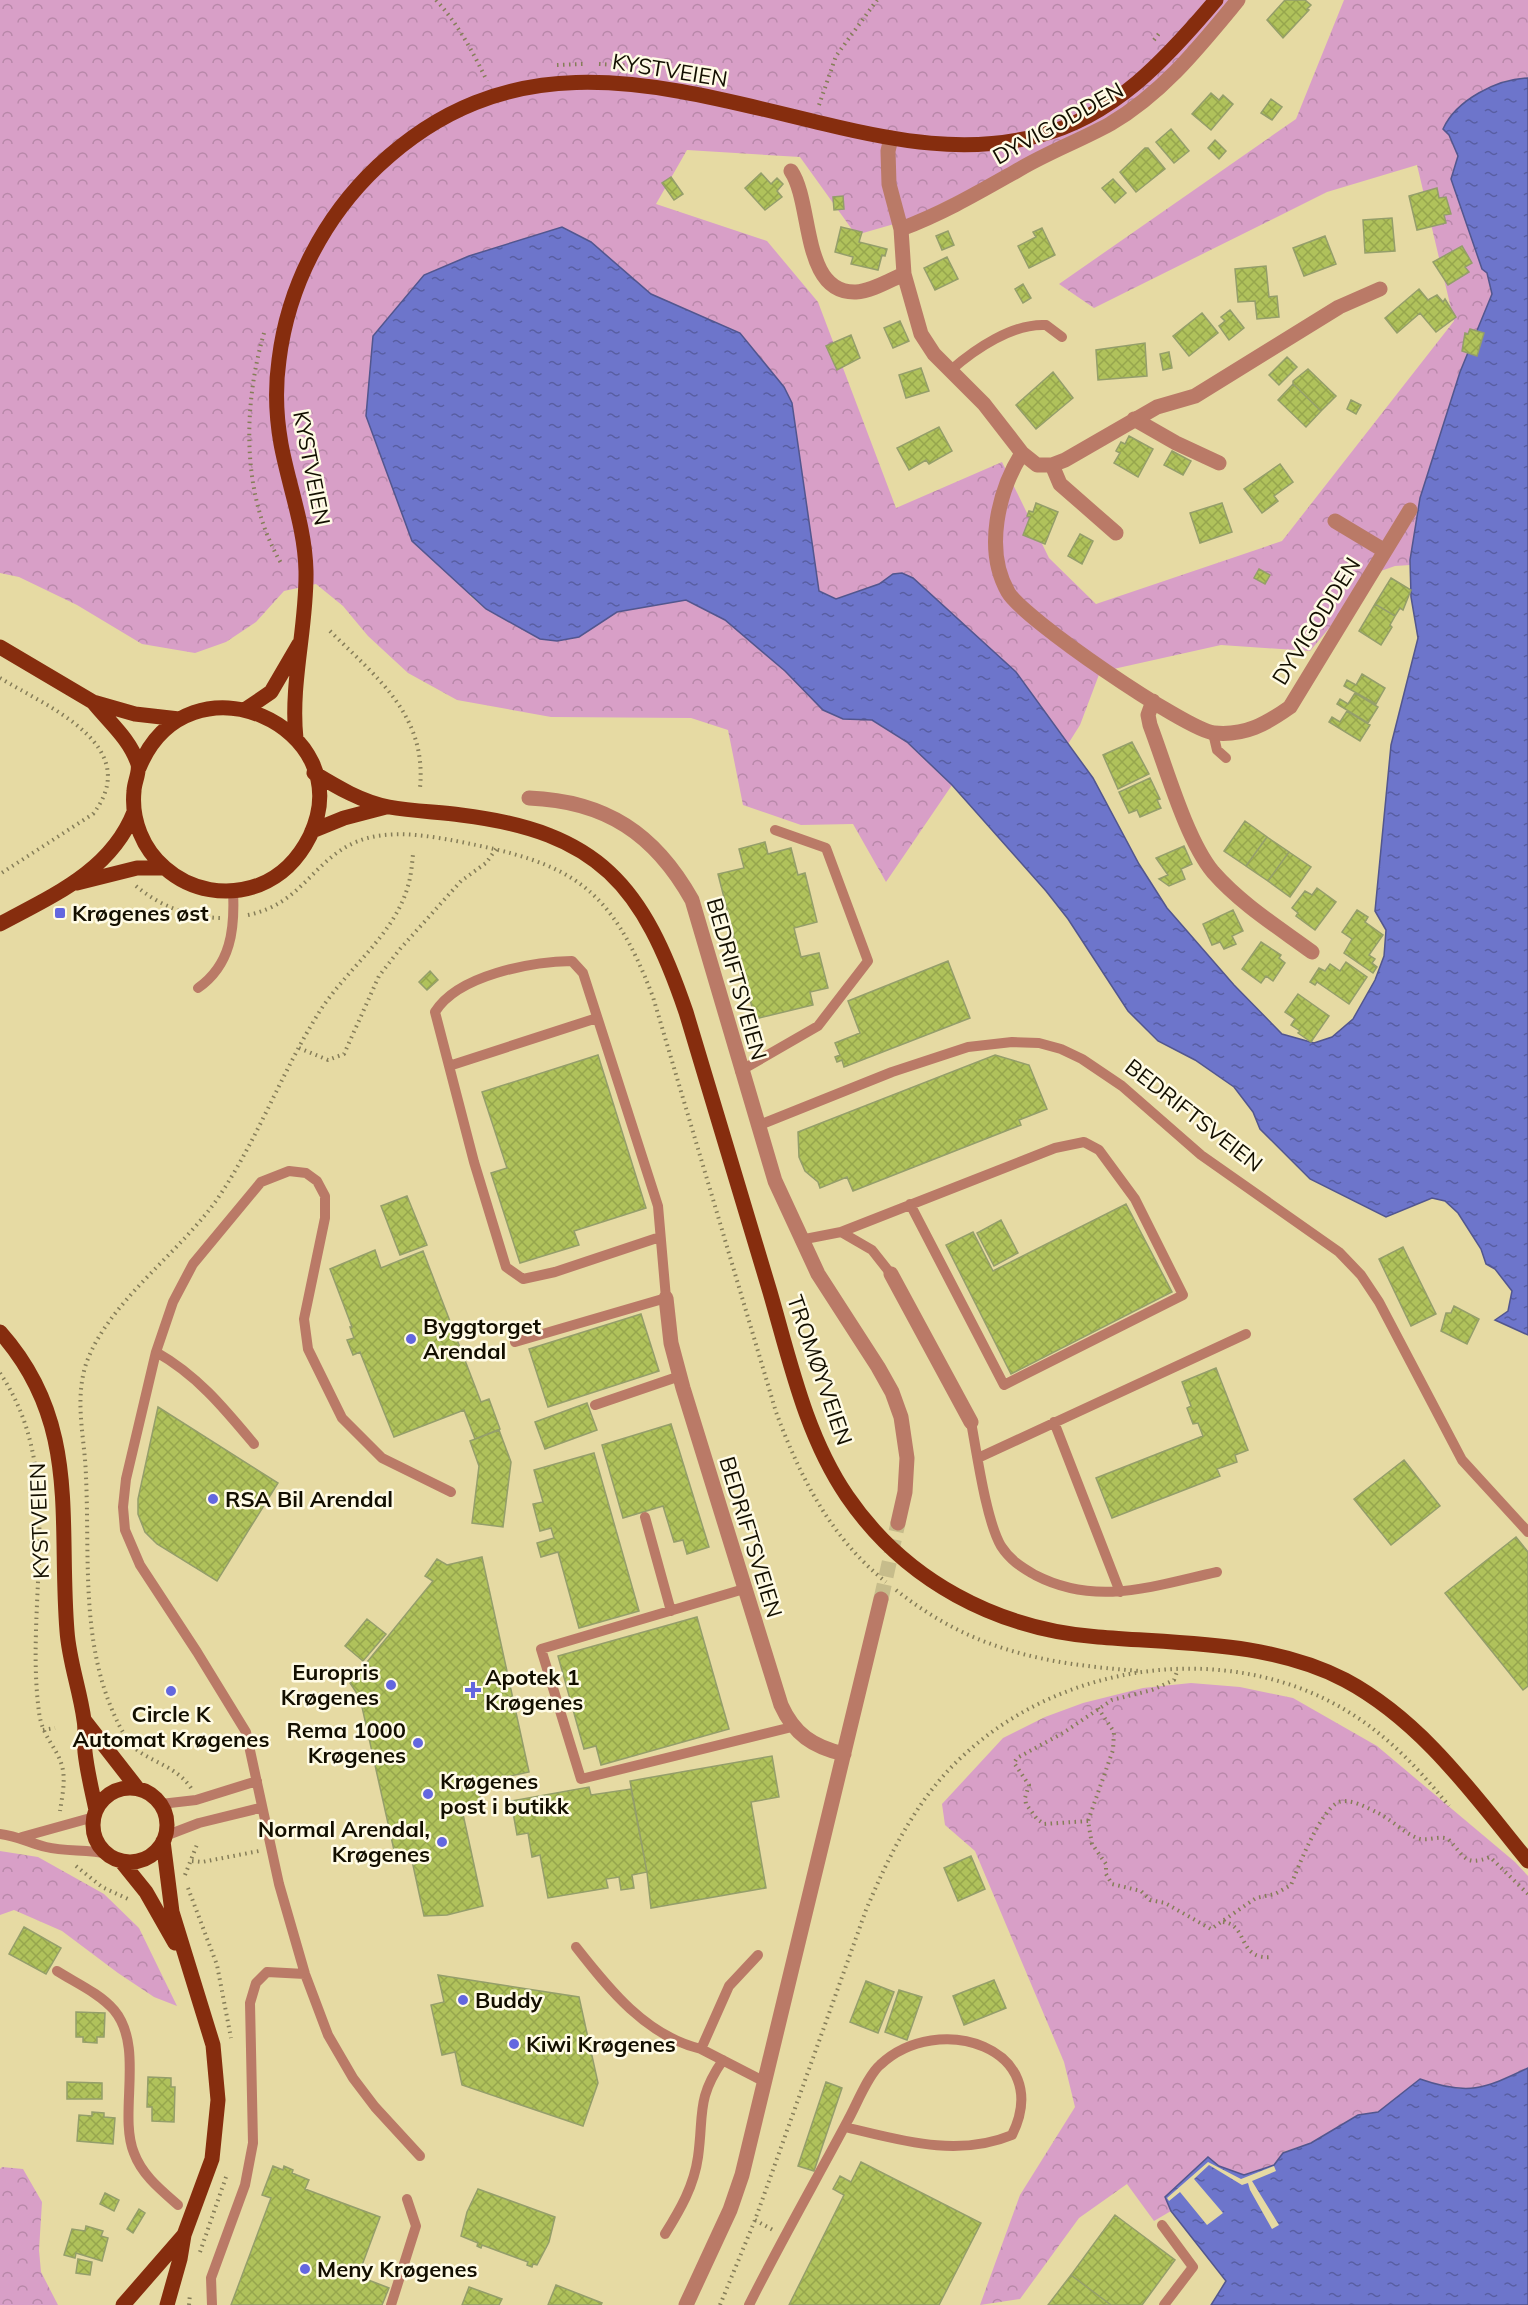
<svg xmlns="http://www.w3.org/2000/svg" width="1528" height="2305" viewBox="0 0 1528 2305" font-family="Mulish,sans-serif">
  <defs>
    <pattern id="forest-crowns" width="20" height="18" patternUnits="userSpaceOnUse" patternTransform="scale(1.5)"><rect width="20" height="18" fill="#d89fc7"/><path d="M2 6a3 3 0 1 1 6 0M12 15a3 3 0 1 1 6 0" fill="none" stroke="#b888a9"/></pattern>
    <pattern id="water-ripples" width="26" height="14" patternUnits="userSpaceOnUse" patternTransform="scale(1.5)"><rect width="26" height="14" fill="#6d75cb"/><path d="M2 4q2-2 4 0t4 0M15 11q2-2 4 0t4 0" fill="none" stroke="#585ea2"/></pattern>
    <pattern id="building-cross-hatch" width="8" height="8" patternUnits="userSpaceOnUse" patternTransform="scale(1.5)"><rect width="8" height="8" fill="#b0c25b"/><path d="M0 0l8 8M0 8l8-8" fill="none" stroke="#96a64d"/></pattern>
  </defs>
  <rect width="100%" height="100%" fill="#e6daa3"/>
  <path fill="url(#forest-crowns)" d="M0 0H1244L1150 100 908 220 856 235 800 157 687 150 656 204 767 241 818 302 896 508 1002 462 1049 558 1096 604 1282 541 1454 321 1417 165 1327 192 1094 308 1059 284 1296 119 1344 0H1528V78L1505 81 1459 107 1449 135 1458 156 1451 179 1487 273 1492 294 1460 372 1420 498 1410 565 1395 566 1375 573 1310 651 1221 645 1100 672 1080 725 1068 744 1016 672 893 574 879 584 836 599 819 591 740 333 651 294 591 242 562 227 469 256 470 596 486 609 540 639 579 637 617 612 686 600 725 620 785 671 823 710 843 719 872 720 907 742 952 785 886 882 853 824 801 825 743 805 728 730 691 718 551 717 457 700 408 673 368 636 343 606 316 584 284 591 256 622 226 642 195 653 142 644 77 605 19 577 0 573Z
    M1191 1683 1240 1687 1293 1698 1377 1746 1515 1862 1528 1876V2068C1484 2089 1468 2096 1420 2079L1378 2112 1358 2115 1311 2143 1283 2152 1274 2165 1244 2175 1219 2166 1166 2197 1171 2211 1154 2221 1127 2184 1079 2218 1020 2299 980 2305 1020 2195 1075 2107 1064 2062 975 1851 945 1825 942 1804 1003 1738 1045 1717 1083 1703 1143 1688Z
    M0 1851 38 1857 104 1894 139 1928 177 2006 154 1997 118 1973 62 1931 14 1910 0 1915Z
    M2 2167 23 2169 42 2202 39 2250 41 2272 58 2305H0V2169Z"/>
  <path fill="url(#water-ripples)" stroke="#52568e" stroke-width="1.5" d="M1528 78V1335L1495 1320 1508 1311 1512 1291 1495 1269 1486 1264 1481 1249 1458 1213 1445 1201 1432 1198 1386 1217 1310 1179 1260 1129 1253 1112 1234 1087 1195 1060 1158 1041 1128 1011 1068 919 1046 891 952 785 907 742 872 720 843 719 823 710 785 671 725 620 686 600 617 612 579 637 557 641 540 639 486 609 412 541 366 416 373 336 424 275 469 256 562 227 591 242 651 294 740 333 784 387 792 403 819 591 836 599 879 584 893 574 902 573 913 578 1016 672 1093 778 1139 864 1167 908 1234 985 1282 1034 1314 1043 1332 1037 1353 1019 1375 980 1384 956 1386 930 1375 911 1391 745 1418 638 1411 597 1410 560 1420 498 1460 372 1492 294 1487 273 1482 269 1451 179 1458 156 1449 135 1443 129C1456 100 1497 79 1528 78Z
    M1528 2068V2305H1211L1226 2281 1171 2211 1165 2197 1208 2157 1219 2166 1244 2175 1274 2165 1283 2153 1311 2143 1358 2115 1378 2112 1420 2079C1468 2096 1484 2089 1528 2068Z"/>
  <path fill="#e6daa3" d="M1208 2162 1241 2179 1274 2166 1276 2171 1252 2181 1279 2225 1272 2229 1250 2190 1248 2183 1242 2185 1209 2165 1194 2179 1223 2213 1207 2225 1180 2192 1169 2201 1167 2198Z"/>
  <path fill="url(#building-cross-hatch)" stroke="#949e6a" stroke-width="1.5" d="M1285 0H1305L1311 5 1307 9 1309 10 1283 38 1267 20Z
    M1211 93 1219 100 1223 95 1233 104 1211 130 1192 114Z
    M1271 99 1282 107 1272 120 1261 113Z
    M1171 129 1189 151 1174 163 1156 142Z
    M1215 140 1226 151 1219 159 1208 148Z
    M1145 148H1148L1165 169 1136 192 1120 172Z
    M761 173 771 184 777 178 783 184 777 191 782 197 765 210 745 188Z
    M671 177 683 194 674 200 662 183Z
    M1113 179 1126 193 1115 203 1102 188Z
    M1437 188 1439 198 1446 197 1451 214 1444 215 1446 223 1417 230 1409 196Z
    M843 196 844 209 834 210 833 197Z
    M1392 218 1395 251 1365 253 1363 220Z
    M841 227 862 232 859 242 887 249 885 256 882 255 878 270 851 264 853 257 835 252Z
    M1042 228 1055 255 1029 268 1018 246 1036 237 1033 232Z
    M948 231 954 245 942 250 936 236Z
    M1325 236 1336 264 1304 276 1293 248Z
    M1462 246 1472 263 1465 267 1469 272 1448 285 1433 262Z
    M947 257 958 279 935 290 924 268Z
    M1266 266 1269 297 1277 296 1279 317 1257 319 1255 301 1238 302 1235 269Z
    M1023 284 1031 298 1023 303 1015 289Z
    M1419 289 1428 300 1437 295 1443 302 1445 299 1456 317 1436 332 1420 313 1397 333 1385 318Z
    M1230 310 1244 328 1229 340 1219 326 1225 321 1221 317Z
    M1202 313 1218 333 1189 356 1173 336Z
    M900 321 909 341 893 348 884 328Z
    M1470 329 1484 333 1477 356 1462 351 1465 333 1468 334Z
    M851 335 860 358 837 370 826 346Z
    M1145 343 1147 376 1098 380 1096 350Z
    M1169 352 1172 368 1163 370 1160 354Z
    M1287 357 1297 367 1279 385 1269 375Z
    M921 368 929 391 906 398 899 375Z
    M1308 369 1336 396 1321 411 1293 384V381Z
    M1053 372 1073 398 1036 429 1016 405Z
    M1293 384 1321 411 1306 427 1278 400Z
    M1351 400 1361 405 1356 414 1347 409Z
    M939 427 952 451 929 464 926 460 909 470 897 448Z
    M1129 436 1153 449 1138 477 1114 463 1120 453 1116 451 1121 442 1125 444Z
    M1172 451 1191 461 1183 475 1164 465Z
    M1280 464 1293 482 1274 496 1278 501 1262 513 1244 489Z
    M1036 503 1058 512 1045 544 1023 535 1030 517 1027 516 1029 511 1033 512Z
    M1222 503 1232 532 1200 543 1190 513Z
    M1080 534 1093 541 1082 564 1068 556Z
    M1259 569 1270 575 1265 584 1254 578Z
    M1391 578 1411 590 1403 610 1400 608 1395 616 1375 604Z
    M1375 604 1395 616 1390 625 1392 627 1381 645 1359 631Z
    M1362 674 1385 688 1376 704 1344 686 1347 680 1356 685Z
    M1355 693 1378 707 1368 723 1337 704 1340 699 1348 704Z
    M1347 711 1370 725 1360 741 1329 722 1332 717 1340 722Z
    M1132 742 1149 774 1118 789 1103 755Z
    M1150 778 1160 799 1157 800 1161 808 1140 817 1137 810 1129 813 1119 792Z
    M1245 821 1267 837 1246 866 1224 851Z
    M1267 837 1289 852 1268 881 1246 866Z
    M765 842 768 854 791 848 798 875 805 873 817 922 794 928 801 957 819 953 828 988 810 992 813 1005 755 1019 718 874 744 868 739 849Z
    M1184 846 1192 864 1181 869 1185 879 1169 886 1159 879 1168 875 1156 858Z
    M1289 852 1311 867 1290 897 1268 881Z
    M1317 888 1336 902 1315 930 1296 916 1298 913 1292 908 1305 891 1312 895Z
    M1233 910 1243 931 1232 936 1236 944 1224 949 1220 942 1212 945 1203 924Z
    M1357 910 1368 917 1365 922 1383 935 1369 955 1375 959 1372 963 1377 967 1373 973 1344 953 1352 939 1342 932Z
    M1261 942 1281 955 1279 958 1285 963 1273 981 1266 976 1261 983 1242 969Z
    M948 961 970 1018 844 1067 842 1060 837 1062 835 1057 840 1055 835 1043 860 1033 848 1001Z
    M1346 962 1367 977 1349 1004 1317 982 1315 985 1310 982 1319 968 1325 971 1330 964 1340 971Z
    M430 971 438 980 427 990 419 982Z
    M1298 994 1329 1016 1311 1042 1298 1033 1300 1031 1291 1025 1295 1019 1285 1012Z
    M598 1055 646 1208 574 1231 579 1245 520 1263 491 1173 507 1168 482 1092Z
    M995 1055 1029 1065 1047 1109 1019 1120 1021 1125 853 1191 847 1177 820 1188 818 1182 805 1171 799 1157 798 1132Z
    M407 1196 427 1245 400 1255 381 1206Z
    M1126 1204 1172 1292 1011 1374 946 1245 973 1232 993 1271Z
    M1001 1220 1018 1253 994 1266 977 1233Z
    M1403 1247 1436 1314 1411 1326 1379 1259Z
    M375 1250 381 1268 423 1251 481 1402 489 1399 500 1429 475 1439 464 1410 394 1437 360 1352 353 1355 347 1340 354 1338 350 1327H352L330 1269Z
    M1454 1306 1479 1319 1467 1344 1441 1331 1446 1313H1451Z
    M641 1314 659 1371 548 1407 529 1349Z
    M1216 1368 1248 1450 1235 1455 1237 1462 1217 1469 1220 1476 1112 1518 1096 1478 1203 1436 1198 1423 1193 1424 1187 1408 1191 1406 1182 1382Z
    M587 1403 597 1430 545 1449 535 1422Z
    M158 1407 278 1483 217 1581 157 1544 145 1532 138 1514V1499Z
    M671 1424 709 1547 687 1554 683 1540 674 1542 663 1506 623 1518 602 1445Z
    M499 1430 511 1462 503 1527 472 1523 479 1466 470 1441Z
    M594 1453 639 1611 579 1628 558 1552 541 1557 537 1543 554 1538 551 1528 540 1531 533 1504 543 1502 534 1470Z
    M1404 1460 1440 1506 1391 1545 1354 1499Z
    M1516 1537 1528 1552V1686L1523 1690 1445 1593Z
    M482 1557 529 1772 477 1783 481 1801 461 1805 483 1906 447 1915 424 1916 411 1856 396 1859 360 1698 350 1683 433 1581 425 1576 437 1559 447 1565Z
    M697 1617 729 1729 601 1765 596 1746 584 1749 558 1656Z
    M367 1619 386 1634 363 1661 345 1646Z
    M772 1756 779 1797 751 1802 766 1888 651 1908 647 1872 630 1781Z
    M589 1787 591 1795 631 1789 647 1872 632 1875 634 1888 621 1890 619 1877 606 1879 608 1888 548 1898 540 1855 532 1857 528 1833 517 1835 511 1801Z
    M971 1856 985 1889 958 1901 944 1868Z
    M24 1927 61 1948 46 1974 9 1954Z
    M438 1975 579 1997 598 2083 583 2126 462 2085 455 2052 442 2055 431 2005 444 2002Z
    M994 1980 1006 2008 964 2025 953 1996Z
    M866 1981 894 1992 878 2033 850 2022Z
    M899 1990 922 1997 907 2040 885 2032Z
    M76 2012 105 2013 104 2037H97V2043L83 2042V2037H76Z
    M148 2077 171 2078V2087H175L174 2122 152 2121V2107H147Z
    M67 2082 102 2083V2099H67Z
    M826 2082 842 2088 814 2171 798 2166Z
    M92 2112 104 2113V2117L115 2118 113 2144 77 2141 79 2115 92 2116Z
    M861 2162 981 2223 939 2305H789L844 2195 833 2189 840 2176 851 2182Z
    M273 2166 283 2170 284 2166 293 2170 292 2173 309 2180 305 2189 380 2217 358 2276 389 2288 382 2305H231L271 2198 262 2195Z
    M478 2189 555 2217 549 2242 537 2265 533 2264 532 2267 527 2265 528 2262 482 2245 481 2248 477 2246 478 2243 461 2236 467 2212Z
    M105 2193 119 2200 114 2211 100 2204Z
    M139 2209 145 2213 133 2233 127 2229Z
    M1115 2215 1175 2260 1142 2305H1111L1071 2275Z
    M86 2226 103 2231 101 2236 108 2238 102 2261 76 2253 75 2258 64 2255 72 2229 85 2231Z
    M78 2259 92 2262 90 2275 76 2273Z
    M1071 2275 1111 2305H1048Z
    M556 2285 602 2303 601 2305H548Z
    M469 2287 502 2299 499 2305H462Z"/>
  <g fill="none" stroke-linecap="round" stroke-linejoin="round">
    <path stroke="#c6bc8b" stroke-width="15" stroke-dasharray="15 8" stroke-linecap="butt" d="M881 1599 898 1523"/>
    <path stroke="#857d58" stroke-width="4" stroke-dasharray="1.5 4.5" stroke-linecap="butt" d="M436 0C458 24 473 52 487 81
      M1154 40 1161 31
      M599 64 634 66
      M557 65 583 64
      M819 105 836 56 877 0
      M264 333C243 406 241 495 281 563
      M330 631C377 678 427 715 420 788
      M0 678C48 707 145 746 93 814L0 874
      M136 886C160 906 188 917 220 918
      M248 915C302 904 313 860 356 842 386 829 425 835 456 841 571 863 610 884 653 997L776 1412C800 1477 831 1538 886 1582
      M299 1048 328 1060 344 1054 379 976 400 949 461 881 486 863 496 849
      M0 1373C68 1473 24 1600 39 1712 42 1737 57 1747 62 1766 66 1780 62 1797 60 1811
      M896 1590C973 1651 1045 1664 1140 1671
      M1098 1708 1114 1732 1113 1750 1088 1821 1092 1844 1106 1864V1874L1112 1884 1141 1891 1150 1900 1165 1903 1211 1929 1256 1898 1275 1894 1291 1885C1298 1867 1321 1809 1339 1802 1350 1798 1368 1808 1378 1813 1392 1820 1403 1832 1417 1838 1428 1842 1438 1835 1448 1839 1465 1856 1464 1867 1490 1857L1528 1894
      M43 1730 55 1728
      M191 1788C173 1761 138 1761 125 1736 79 1656 90 1565 86 1477 85 1438 74 1402 86 1364 108 1301 183 1251 220 1195 258 1138 282 1072 318 1014 345 970 394 936 408 886 411 876 412 865 413 854
      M1088 1821 1044 1824 1037 1819 1026 1804 1025 1798 1029 1785 1014 1763 1017 1758 1063 1733 1112 1700 1152 1690 1174 1680 1178 1669
      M192 1861 202 1862 259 1851
      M76 1866 102 1887 128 1899
      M185 1875 198 1842
      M188 1888 217 1965 231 2038
      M1223 1922C1249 1925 1237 1960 1271 1957
      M755 2220 773 2230
      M200 2252 226 2177
      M189 2305 190 2294
      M720 2305 755 2220 866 1910C890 1853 918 1796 965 1754 1068 1659 1239 1638 1358 1718 1394 1742 1422 1773 1449 1806"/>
    <path stroke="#ba7a67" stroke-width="10" d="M951 370C975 349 1013 323 1046 325L1062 337
      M1213 733 1217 750 1226 758
      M198 988C231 965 235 929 233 891
      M449 1066 597 1018
      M740 1071 818 1026 868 961 826 848 775 830
      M757 1126 892 1072 968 1047 1012 1042 1039 1043 1061 1049 1082 1059 1122 1086 1201 1155 1339 1252 1361 1275 1379 1302 1462 1460 1528 1532
      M841 1232 1055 1148 1084 1142 1099 1150 1135 1199 1183 1295 1004 1385 910 1204
      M800 1240 841 1232 872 1250 891 1274
      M515 1342 666 1298 658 1206 583 973 572 961C530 962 458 975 435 1012L474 1162 506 1267 523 1279 555 1272 660 1237
      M156 1352C197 1375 224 1408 254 1444
      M595 1405 680 1376
      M971 1422C977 1454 986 1520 1001 1546 1010 1560 1021 1567 1035 1575 1097 1607 1153 1586 1217 1572
      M1054 1422 1120 1592
      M978 1458 1246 1334
      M645 1517 671 1611
      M744 1589 541 1649 581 1779 792 1727
      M161 1804 196 1800 257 1781
      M0 1834C17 1836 30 1843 46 1847 66 1852 87 1849 108 1854
      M165 1836 199 1823 260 1808
      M22 1837 94 1817
      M576 1947C609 1989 646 2036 701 2049
      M758 1955 729 1986 701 2049 765 2082
      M57 1971C76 1983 99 1993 114 2010 145 2047 118 2114 134 2153 142 2175 161 2190 178 2205
      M420 2156 375 2107 353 2078 328 2035 305 1974 279 1884 246 1732 197 1652 140 1565 125 1530 123 1507 126 1479 156 1352 173 1302 193 1264 261 1182 289 1171 306 1173 317 1181 325 1196V1218L304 1319 308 1349 342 1418 382 1458 451 1492
      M1162 2225 1193 2267 1164 2305
      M665 2234C680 2210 694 2186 698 2157 704 2114 696 2099 723 2060
      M212 2305 211 2278 245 2185 253 2143 250 2003 256 1983 267 1972 305 1974
      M391 2305 416 2226 407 2199
      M749 2305C780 2243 815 2182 848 2120 856 2106 868 2075 880 2065 938 2010 1055 2048 1012 2135 957 2158 900 2140 845 2127"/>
    <path stroke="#ba7a67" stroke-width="15" d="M891 138 888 151 889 184 901 229 904 274 921 334 934 354 984 404 1022 453 1037 465H1052L1065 460 1157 407 1195 396 1339 307 1380 289
      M791 171C813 203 801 294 856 292 872 291 890 280 904 274
      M901 229C944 213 981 191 1020 169 1049 152 1081 140 1110 124 1163 93 1200 46 1238 0
      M1134 419 1176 443 1219 463
      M1022 453C998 492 984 550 1008 592 1022 618 1186 730 1214 733 1245 736 1266 724 1290 707L1410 510
      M1052 465 1060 484 1116 533
      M1335 521 1385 551
      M1153 701 1148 715 1150 725C1166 767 1186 839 1213 872 1241 904 1278 927 1312 952
      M529 798C606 801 655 834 692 900L775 1181 818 1274 878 1367 892 1392 901 1417 907 1458 905 1492 898 1523
      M891 1274 971 1422
      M666 1298 671 1343 683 1388 781 1705C794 1734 813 1747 844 1754
      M686 2305 730 2210 742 2175 881 1599"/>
    <path stroke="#862d0e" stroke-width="15" d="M0 647 93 702 135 714 179 719
      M93 702C109 722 130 739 138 764 140 772 134 783 134 791 131 820 143 849 165 868 191 891 227 897 259 885 282 876 299 858 310 836 362 727 188 648 139 768
      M246 709 271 692 299 644
      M296 739C290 683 307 627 306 571 305 527 289 487 281 444 276 416 275 388 279 360 288 286 324 217 378 166 515 37 664 86 825 124 895 141 966 154 1037 136 1114 117 1167 58 1216 0
      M314 773C337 787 362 802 389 807 412 811 437 812 461 815 600 832 643 886 686 1012 714 1105 742 1199 770 1292 790 1361 806 1436 847 1496 905 1581 997 1629 1098 1637 1181 1644 1270 1641 1345 1680 1422 1721 1474 1795 1528 1861
      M312 831 344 818 386 807
      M77 883 137 868H165
      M0 924C52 896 111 871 134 812
      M0 1332C81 1423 58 1519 67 1631 69 1661 80 1690 84 1720 86 1730 84 1741 85 1752 87 1771 92 1791 96 1810
      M85 1721 138 1789
      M93 1825a37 37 0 1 1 74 0a37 37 0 1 1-74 0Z
      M163 1841 172 1912 213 2045 218 2100 212 2159 184 2235 180 2259 167 2305
      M121 1861 146 1892 175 1943
      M123 2305 184 2235"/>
  </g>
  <g fill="#6367df" stroke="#fffbe5" stroke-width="2">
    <rect x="54" y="907" width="12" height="12" rx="3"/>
    <circle cx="411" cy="1339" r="6"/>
    <circle cx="213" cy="1499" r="6"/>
    <circle cx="391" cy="1685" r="6"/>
    <path d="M470 1681h6v6h6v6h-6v6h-6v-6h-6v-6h6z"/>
    <circle cx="171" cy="1691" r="6"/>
    <circle cx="418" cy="1743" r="6"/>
    <circle cx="428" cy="1794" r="6"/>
    <circle cx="442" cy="1842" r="6"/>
    <circle cx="463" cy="2000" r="6"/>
    <circle cx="514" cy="2044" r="6"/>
    <circle cx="305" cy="2269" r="6"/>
  </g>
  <g text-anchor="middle" stroke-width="5" stroke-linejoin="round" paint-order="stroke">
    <g font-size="22" fill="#130f00" stroke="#fffbe5">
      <text transform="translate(670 70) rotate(9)" y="8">KYSTVEIEN</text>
      <text transform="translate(1058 123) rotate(-29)" y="8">DYVIGODDEN</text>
      <text transform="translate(312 468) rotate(79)" y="8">KYSTVEIEN</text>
      <text transform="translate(1316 621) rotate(-58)" y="8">DYVIGODDEN</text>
      <text transform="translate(737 979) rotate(74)" y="8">BEDRIFTSVEIEN</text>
      <text transform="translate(1194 1115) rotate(38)" y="8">BEDRIFTSVEIEN</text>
      <text transform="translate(820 1370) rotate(71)" y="8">TROMØYVEIEN</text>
      <text transform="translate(39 1521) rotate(-92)" y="8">KYSTVEIEN</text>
      <text transform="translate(751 1537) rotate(73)" y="8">BEDRIFTSVEIEN</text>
    </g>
    <g font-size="22" font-weight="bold" fill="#130f00" stroke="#fffbe5" text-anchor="start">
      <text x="72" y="921">Krøgenes øst</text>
      <text x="423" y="1334">Byggtorget<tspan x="423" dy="25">Arendal</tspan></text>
      <text x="225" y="1507">RSA Bil Arendal</text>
      <text x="379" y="1680" text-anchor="end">Europris<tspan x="379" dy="25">Krøgenes</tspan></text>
      <text x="485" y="1685">Apotek 1<tspan x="485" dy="25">Krøgenes</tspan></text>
      <text x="171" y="1722" text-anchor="middle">Circle K<tspan x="171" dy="25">Automat Krøgenes</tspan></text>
      <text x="406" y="1738" text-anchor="end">Rema 1000<tspan x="406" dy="25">Krøgenes</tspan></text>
      <text x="440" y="1789">Krøgenes<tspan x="440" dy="25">post i butikk</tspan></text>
      <text x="430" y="1837" text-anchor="end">Normal Arendal,<tspan x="430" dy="25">Krøgenes</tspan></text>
      <text x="475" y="2008">Buddy</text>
      <text x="526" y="2052">Kiwi Krøgenes</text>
      <text x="317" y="2277">Meny Krøgenes</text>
    </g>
  </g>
</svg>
